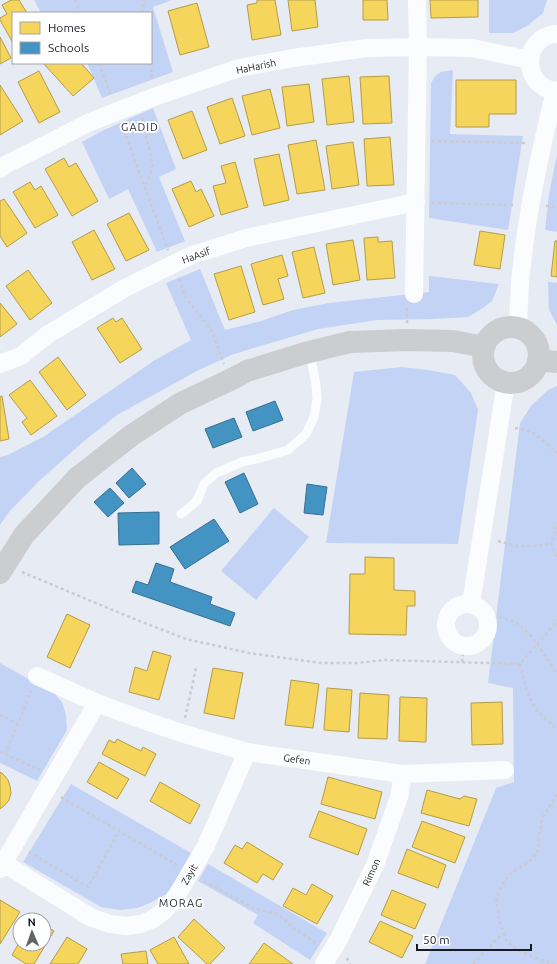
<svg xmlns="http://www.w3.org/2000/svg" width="557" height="964" viewBox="0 0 557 964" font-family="Ubuntu,sans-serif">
  <rect width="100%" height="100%" fill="#e7ebf4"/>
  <path fill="#c3d3f6" d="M34 0H172L153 7 173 72 102 98 87 63H151V13H41Z
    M489 0H547L543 13 527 26 513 33H489Z
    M453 70 450 134 523 136 508 230 429 218 431 83C438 71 440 72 453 70Z
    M153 108 176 169 159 177 185 241 157 252 128 189 109 199 82 142 102 131Z
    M557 155V232L545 230 549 194Z
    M200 269 225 330 261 321 293 310 329 303 429 292V276L499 284 492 301 483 308 468 317 433 319 377 320 318 329 267 344 231 355 195 372 117 415 84 441 38 482 9 512 0 525V457L8 455 43 437 155 360 191 340 166 283Z
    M548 282 557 283V325L549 310Z
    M402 367 428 370 455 375 471 393 478 410 458 544 326 543 354 372Z
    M557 386V964H425L496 788 514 782 513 688 488 683 520 423 531 406 548 390Z
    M274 508 309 537 256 600 221 571Z
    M0 663 55 694 62 702 66 715 67 730 37 781 0 763Z
    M71 784 191 853 174 884 166 894 152 902 137 908 120 910 101 907 23 862Z
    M208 864 327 933 310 960 253 923 258 915 198 881Z"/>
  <path fill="#f6d55c" stroke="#b39d4a" d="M11 0H19L27 13H13V43L0 20V18L7 14 2 5Z
    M257 0H275L281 35 252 40 247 5 257 3Z
    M288 0H315L318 27 292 31Z
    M363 0H387L388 20H363Z
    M430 0H478V17L431 18Z
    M197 3 209 47 180 55 168 11Z
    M0 37 11 58 0 64Z
    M45 63H81L94 78 73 96 44 64Z
    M39 71 60 112 39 123 18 82Z
    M349 76 354 122 327 125 322 79Z
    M389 76 392 123 363 124 360 77Z
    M456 80H516V114H489V127H456Z
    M309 84 314 122 287 126 282 87Z
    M0 85 23 121 0 135Z
    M270 89 280 128 252 135 242 96Z
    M232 98 245 136 220 144 207 107Z
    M192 111 207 150 183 159 168 120Z
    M390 137 394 185 367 186 364 139Z
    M316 140 325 190 297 194 288 145Z
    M353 142 359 185 332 189 326 146Z
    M279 154 289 200 264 206 254 159Z
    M64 158 69 167 76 163 98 201 72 216 45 169Z
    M235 162 248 207 221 215 213 186 226 183 221 166Z
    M191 181 196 192 201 189 214 216 189 227 172 189Z
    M30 182 35 190 41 186 58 215 35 228 13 192Z
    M4 199 27 233 7 247 0 236V201Z
    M129 213 149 250 126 261 107 224Z
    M94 230 115 269 92 280 72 242Z
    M480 231 505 235 500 269 474 265Z
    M378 237V242L392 241 395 278 367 280 364 238Z
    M353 240 360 280 333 285 326 244Z
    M555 241H557V277L551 276Z
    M314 247 325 293 303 298 292 252Z
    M282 255 288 276 278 279 284 299 263 305 251 264Z
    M241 266 255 312 229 320 214 274Z
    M28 270 52 303 30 320 6 286Z
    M0 303 17 324 0 337Z
    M113 318 116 322 122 318 142 349 120 363 97 328Z
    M58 357 86 395 67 410 39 372Z
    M30 380 57 416 31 435 22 422 27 418 9 395Z
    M2 396 9 439 0 441V397Z
    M365 557 394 558V590L415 591V606H407L406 635 349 634 350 574H365Z
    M67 614 90 625 70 668 47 657Z
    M153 651 171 656 159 700 129 692 135 667 147 671Z
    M213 668 243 673 234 719 204 713Z
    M291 680 319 684 313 728 285 725Z
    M327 688 352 690 349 732 324 730Z
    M360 693 389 695 387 739 358 738Z
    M400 697 427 698 426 742 399 741Z
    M502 702 503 744 472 745 471 703Z
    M117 739 141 751 143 747 156 754 145 776 102 754 109 740 115 743Z
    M99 762 129 779 117 799 87 782Z
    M0 772 3 774 8 780 10 786 11 793 9 800 5 805 0 809Z
    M328 777 382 792 375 819 321 804Z
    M160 782 200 805 190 824 150 801Z
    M427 790 460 799 464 796 477 799 469 826 421 813Z
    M319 811 367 829 358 855 309 837Z
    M422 821 465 837 455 863 412 847Z
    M247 842 283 864 273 880 263 874 257 883 224 863 235 845 242 849Z
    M407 849 446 865 438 888 398 873Z
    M312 884 333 896 317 924 283 906 293 888 306 895Z
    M392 890 426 904 415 929 381 915Z
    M0 900 20 912 0 944Z
    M194 919 225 948 210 964H207L178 937Z
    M380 921 413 936 402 958 369 942Z
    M44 925 54 931 34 964H26L12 955 20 941V944H44Z
    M67 937 87 949 78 964H50Z
    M174 937 189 964H158L150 950Z
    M264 943 293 964H249Z
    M146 951 148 964H123L121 954Z"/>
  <path fill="#4393c3" stroke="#366f92" d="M275 401 283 420 253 431 246 412Z
    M234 418 242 437 213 448 205 429Z
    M132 468 146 484 129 498 116 483Z
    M244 473 258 504 240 513 225 482Z
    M307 484 327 487 323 515 304 513Z
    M110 488 124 503 108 517 94 502Z
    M159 512V544L119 545 118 513Z
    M214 519 229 541 185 569 170 547Z
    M156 563 174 569 170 582 212 597 210 604 235 613 230 626 132 592 136 581 148 585Z"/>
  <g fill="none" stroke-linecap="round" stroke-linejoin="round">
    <path stroke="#cacbce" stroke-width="2.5" stroke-dasharray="3 3" stroke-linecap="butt" d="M75 0 80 13
      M142 13 144 0
      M99 63 111 96
      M149 63 152 74V80
      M142 118 145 133 153 165 150 176 145 186
      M122 125 168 250
      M432 141 527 143
      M432 203 515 205
      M546 206 557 207
      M179 279 186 298 212 331 224 364
      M407 323V308
      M515 428C520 429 524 429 528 431 539 435 547 445 557 452
      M557 526 551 544 557 558
      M498 541 517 546H534L551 544
      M22 572 127 616 186 639 249 653 321 663H357L385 660 520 664 547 633 557 620
      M487 616C495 617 505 618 512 621 531 629 545 657 557 674
      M462 662 464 646
      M520 664 527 692 537 711 557 729
      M0 715 18 724 31 691
      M185 718 196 668
      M0 752 40 770
      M5 754 18 724
      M61 797 177 865
      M29 852 88 887 119 831
      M204 881 255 909 277 914 284 919 292 927 317 944
      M347 958 350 964
      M473 964 503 933
      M555 964 546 962 517 950 506 940 499 920 496 897 506 879 512 872 525 865 537 854 542 819 557 794"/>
    <path stroke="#fbfcfd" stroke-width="9" d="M181 514 197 501 204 484 216 473 242 462 260 458 288 450 306 434 314 417 317 400 316 385 310 352"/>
    <path stroke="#fbfcfd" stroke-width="18" d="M557 34C521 36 521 88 557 91
      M0 169 7 164 90 122 154 97 239 68 293 58 367 48 418 47 472 48 530 60
      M414 294 418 47 417 0
      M518 328C519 307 519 285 522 264 528 206 541 148 555 91
      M0 364 21 356 47 335 125 288 192 255 246 238 416 202
      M446 625a21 21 0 1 1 42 0a21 21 0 1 1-42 0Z
      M471 604 506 382
      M37 676 97 703 143 720 181 733 247 752 403 774 505 770
      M0 861 90 917 110 924 127 926 141 924 153 919 165 910 174 900 206 846 247 752
      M0 869 97 703
      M324 964 339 939 375 865 399 797 403 774"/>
    <path stroke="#cbcdd0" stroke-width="22" d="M483 355a28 28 0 1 1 56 0a28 28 0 1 1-56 0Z
      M538 360 557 362
      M0 573 24 535 77 478 132 435 181 403 230 380 247 371 305 353 350 342 406 340 453 341 484 347"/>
  </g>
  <g text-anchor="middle" stroke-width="4" stroke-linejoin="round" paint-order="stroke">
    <g font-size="10" fill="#181b21" stroke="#fff">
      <text transform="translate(256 66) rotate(-12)" y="4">HaHarish</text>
      <text transform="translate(196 255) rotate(-20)" y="4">HaAsif</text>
      <text transform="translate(297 759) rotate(8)" y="4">Gefen</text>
      <text transform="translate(371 872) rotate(-66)" y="4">Rimon</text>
      <text transform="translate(189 874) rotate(-60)" y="4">Zayit</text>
    </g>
    <g font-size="11" letter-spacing="1" fill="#262c38" stroke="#fff">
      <text x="140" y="131">GADID</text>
      <text x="181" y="907">MORAG</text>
    </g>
  </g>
  <rect x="12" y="12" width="140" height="52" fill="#ffffff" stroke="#a3a4a6"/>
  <rect x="20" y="22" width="20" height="12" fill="#f6d55c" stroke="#a3a4a6"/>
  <text x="48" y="32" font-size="12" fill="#181b21">Homes</text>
  <rect x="20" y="42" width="20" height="12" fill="#4393c3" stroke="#a3a4a6"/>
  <text x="48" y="52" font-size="12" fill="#181b21">Schools</text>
  <g transform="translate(32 932) rotate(358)"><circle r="19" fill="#ffffff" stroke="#a3a4a6"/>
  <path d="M0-3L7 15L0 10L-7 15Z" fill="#60646b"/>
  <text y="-6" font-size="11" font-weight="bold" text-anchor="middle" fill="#181b21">N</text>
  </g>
  <path d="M417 944v6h114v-6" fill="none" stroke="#181b21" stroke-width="2"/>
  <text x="423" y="944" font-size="12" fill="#181b21" stroke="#ffffff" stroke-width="3" paint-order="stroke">50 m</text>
</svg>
